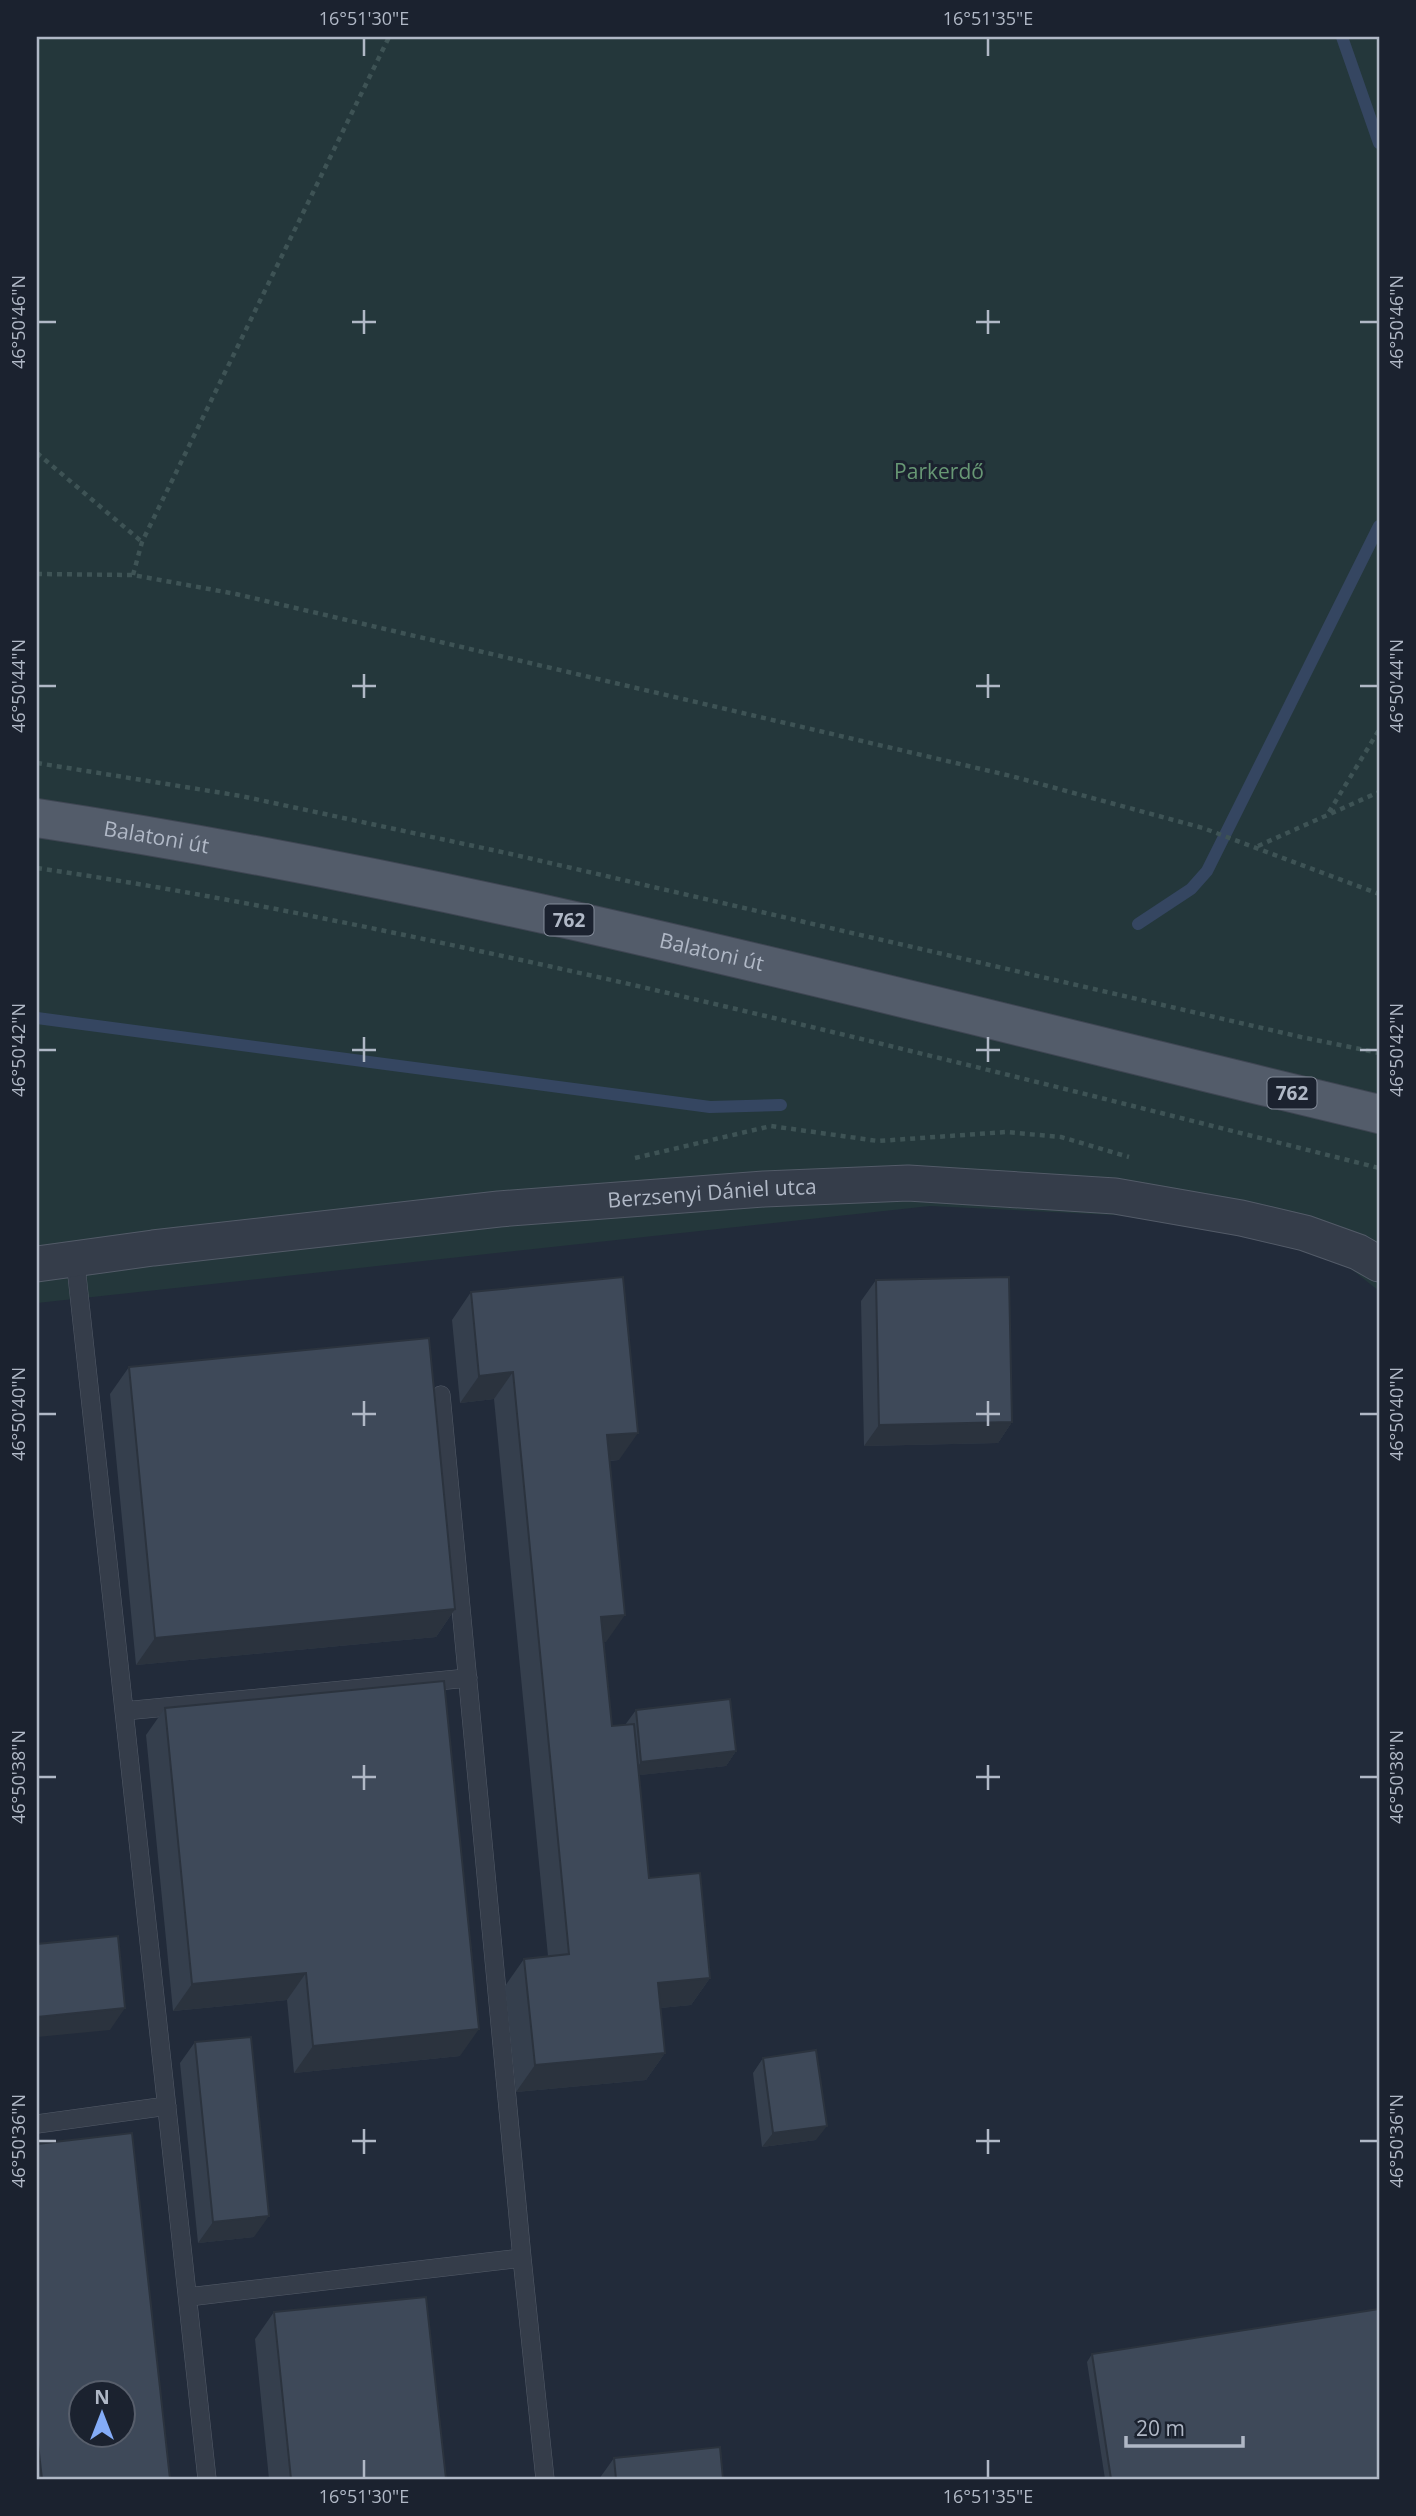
<svg xmlns="http://www.w3.org/2000/svg" width="1416" height="2516" viewBox="0 0 1416 2516" font-family="'Open Sans',sans-serif">
  <rect width="100%" height="100%" fill="#222b3a"/>
  <path fill="#24373b" d="M37 37H1379V1291L1341 1261 1192 1219 930 1206 37 1303Z"/>
  <g fill="none" stroke-linecap="round" stroke-linejoin="round">
    <path stroke="#354661" stroke-width="12" d="M1342 37 1379 143
      M1138 924 1191 889 1207 871 1379 526
      M37 1018 710 1107 781 1105"/>
    <defs>
      <path id="service" d="M75 1257 207 2479
        M441 1395 522 2258 545 2479
        M124 1711 468 1678
        M37 2124 167 2106
        M188 2297 522 2258"/>
      <g id="minor">
        <path id="s1" d="M37 1264 153 1248 499 1209 764 1189 908 1183 1115 1196 1241 1218 1305 1233 1358 1252 1379 1264"/>
      </g>
      <g id="primary">
        <path id="s2" d="M37 818C490 887 934 1008 1379 1114"/>
      </g>
    </defs>
    <use href="#service" stroke="#535b68" stroke-width="19"/>
    <use href="#minor" stroke="#535b68" stroke-width="37"/>
    <use href="#primary" stroke="#3f4653" stroke-width="40"/>
    <path stroke="#3e5355" stroke-width="4.5" stroke-dasharray="5 5" stroke-linecap="butt" d="M37 453 142 542
      M37 574 133 575 236 594 1011 776 1203 828 1379 894
      M133 575 142 542 389 37
      M37 763 241 796 511 854 1301 1037 1379 1053
      M1329 812 1379 730
      M1258 846 1379 792
      M37 868C228 896 418 937 607 979 865 1038 1122 1103 1379 1168
      M635 1158 771 1126 878 1141 1006 1132 1061 1137 1129 1157"/>
    <use href="#service" stroke="#353d4a" stroke-width="18"/>
    <use href="#minor" stroke="#353d4a" stroke-width="35"/>
    <use href="#primary" stroke="#535c6a" stroke-width="38"/>
  </g>
  <path fill="#353f4d" d="M876 1280 1012 1422 998 1443 864 1446 861 1301Z
    M471 1292 619 1460 610 1461 606 1642H604L612 1726 625 1725 636 1710 736 1751 726 1766 639 1775 649 1878 710 1978 691 2005 660 2008 665 2053 646 2080 516 2092 505 1986 524 1959 548 1956 494 1399 460 1403 452 1320Z
    M129 1367 455 1609 436 1637 136 1665 110 1394Z
    M165 1708 460 2056 294 2073 287 2000 173 2011 146 1735Z
    M195 2042 254 2237 198 2243 180 2063Z
    M763 2058 816 2140 762 2147 753 2073Z
    M37 2144 170 2479H37Z
    M274 2312 446 2479H269L255 2339Z
    M1092 2354 1379 2479H1105L1087 2362Z
    M614 2458 723 2479H599Z"/>
  <path fill="#2b333e" d="M513 1372 494 1399 460 1403 479 1376Z
    M1012 1422 998 1443 864 1446 879 1425Z
    M638 1433 619 1460 588 1462 607 1435Z
    M455 1609 436 1637 136 1665 155 1638Z
    M625 1615 606 1642 582 1644 601 1617Z
    M736 1751 726 1766 631 1776 641 1762Z
    M306 1973 287 2000 173 2011 192 1984Z
    M710 1978 691 2005 639 2010 658 1983Z
    M125 2008 110 2030 37 2037V2017Z
    M479 2029 460 2056 294 2073 313 2046Z
    M665 2053 646 2080 516 2092 535 2065Z
    M827 2126 816 2140 762 2147 773 2133Z
    M269 2216 254 2237 198 2243 213 2222Z"/>
  <path fill="#3e4959" stroke="#2b333e" stroke-width="2" fill-rule="evenodd" d="M623 1277 638 1433 607 1435 625 1615 601 1617 612 1726 634 1724 649 1878 700 1873 710 1978 658 1983 665 2053 535 2065 524 1959 569 1954 513 1372 479 1376 471 1292Z
    M1009 1277 1012 1422 879 1425 876 1280Z
    M429 1338 455 1609 155 1638 129 1367Z
    M444 1681 479 2029 313 2046 306 1973 192 1984 165 1708Z
    M730 1699 736 1751 641 1762 636 1710Z
    M118 1936 125 2008 37 2017V1944Z
    M251 2037 269 2216 213 2222 195 2042Z
    M816 2050 827 2126 773 2133 763 2058Z
    M132 2133 170 2479H42L37 2435V2144ZM80 2393H122V2435H80Z
    M426 2297 446 2479H291L274 2312Z
    M1379 2309V2479H1111L1092 2354Z
    M720 2447 723 2479H616L614 2458Z"/>
  <path fill="none" stroke="#b0b8c6" stroke-width="2.5" d="M364 38V56M988 38V56M364 310V334M988 310V334M38 322H56M352 322H376M976 322H1000M1360 322H1378M364 674V698M988 674V698M38 686H56M352 686H376M976 686H1000M1360 686H1378M364 1037V1062M988 1037V1062M38 1050H56M352 1050H376M976 1050H1000M1360 1050H1378M364 1401V1426M988 1401V1426M38 1414H56M352 1414H376M976 1414H1000M1360 1414H1378M364 1765V1790M988 1765V1790M38 1777H56M352 1777H376M976 1777H1000M1360 1777H1378M364 2129V2154M988 2129V2154M38 2141H56M352 2141H376M976 2141H1000M1360 2141H1378M364 2460V2478M988 2460V2478"/>
  <g text-anchor="middle" stroke-width="6" stroke-linejoin="round" paint-order="stroke">
    <g fill="#1b222f" stroke="#838b99" stroke-width="2">
      <rect x="544.5" y="904.5" width="49" height="31" rx="5"/>
      <rect x="1267.5" y="1077.5" width="49" height="31" rx="5"/>
    </g>
    <g font-size="19" font-weight="bold" fill="#b0b8c6">
      <text x="569" y="927">762</text>
      <text x="1292" y="1100">762</text>
    </g>
    <g font-size="21" fill="#679774" stroke="#1b222f">
      <text x="939" y="479">Parkerdő</text>
    </g>
    <g font-size="21" fill="#b0b8c6" stroke="#1b222f">
      <text dy="7" stroke="none"><textPath href="#s2" startOffset="121">Balatoni út</textPath></text>
      <text dy="7" stroke="none"><textPath href="#s2" startOffset="688">Balatoni út</textPath></text>
      <text dy="7" stroke="none"><textPath href="#s1" startOffset="679">Berzsenyi Dániel utca</textPath></text>
    </g>
  </g>
  <rect width="1416" height="2516" fill="none" stroke="#1b222f" stroke-width="77"/>
  <g transform="translate(102 2414)"><circle r="33" fill="#1b222f" stroke="#575e6b" stroke-width="2"/>
  <path d="M0-5L12 26L0 18L-12 26Z" fill="#84acf7"/>
  <text y="-10" font-size="19" font-weight="bold" text-anchor="middle" fill="#b0b8c6">N</text>
  </g>
  <path d="M1126 2436v10h117v-10" fill="none" stroke="#b0b8c6" stroke-width="3.5"/>
  <text x="1136" y="2436" font-size="21" fill="#b0b8c6" stroke="#1b222f" stroke-width="5" paint-order="stroke">20 m</text>
  <rect x="38" y="38" width="1340" height="2440" fill="none" stroke="#b0b8c6" stroke-width="2.5"/>
  <g font-size="18" text-anchor="middle" fill="#b0b8c6">
    <text x="364" y="25">16°51'30"E</text>
    <text x="988" y="25">16°51'35"E</text>
    <text transform="translate(19 322) rotate(-90)" y="6">46°50'46"N</text>
    <text transform="translate(1397 322) rotate(-90)" y="6">46°50'46"N</text>
    <text transform="translate(19 686) rotate(-90)" y="6">46°50'44"N</text>
    <text transform="translate(1397 686) rotate(-90)" y="6">46°50'44"N</text>
    <text transform="translate(19 1050) rotate(-90)" y="6">46°50'42"N</text>
    <text transform="translate(1397 1050) rotate(-90)" y="6">46°50'42"N</text>
    <text transform="translate(19 1414) rotate(-90)" y="6">46°50'40"N</text>
    <text transform="translate(1397 1414) rotate(-90)" y="6">46°50'40"N</text>
    <text transform="translate(19 1777) rotate(-90)" y="6">46°50'38"N</text>
    <text transform="translate(1397 1777) rotate(-90)" y="6">46°50'38"N</text>
    <text transform="translate(19 2141) rotate(-90)" y="6">46°50'36"N</text>
    <text transform="translate(1397 2141) rotate(-90)" y="6">46°50'36"N</text>
    <text x="364" y="2503">16°51'30"E</text>
    <text x="988" y="2503">16°51'35"E</text>
  </g>
</svg>
